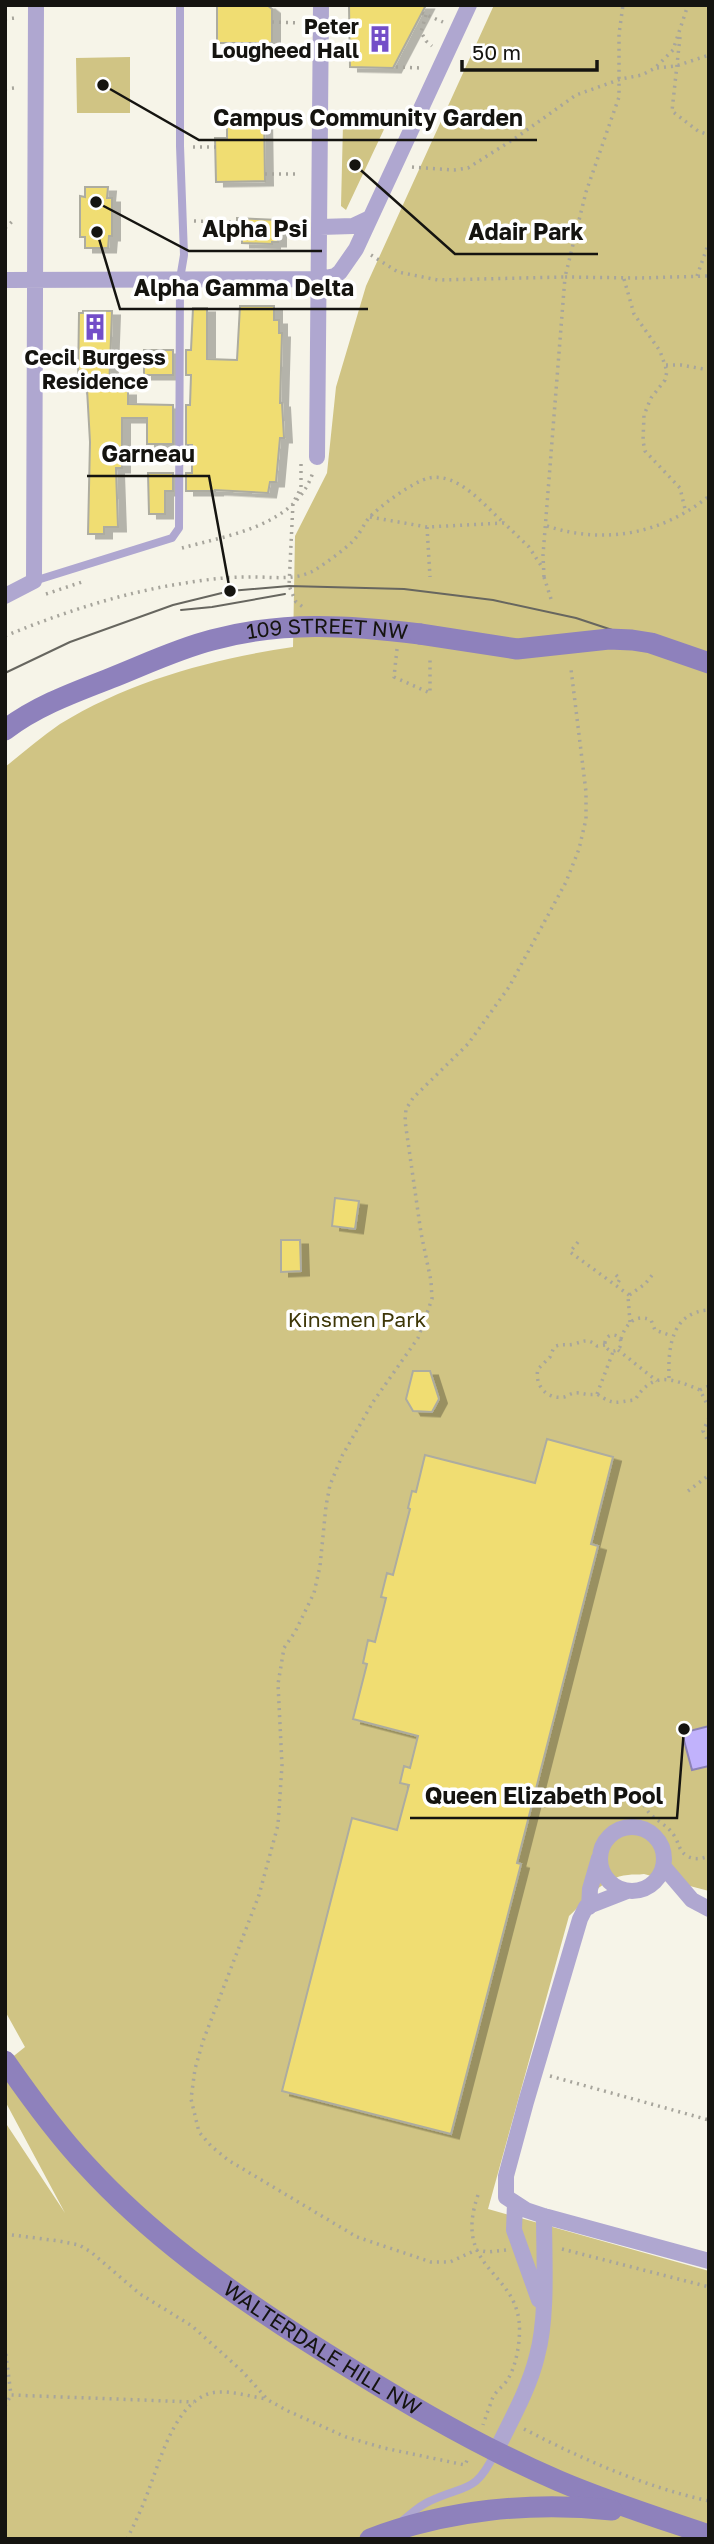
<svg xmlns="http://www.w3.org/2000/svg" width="714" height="2544" viewBox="0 0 714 2544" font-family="'Golos Text',sans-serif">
  <defs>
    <filter id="shadow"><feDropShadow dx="8" dy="4.5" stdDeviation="0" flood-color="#0004"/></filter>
  </defs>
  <rect width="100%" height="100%" fill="#f6f4e8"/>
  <path fill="#d0c484" d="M494 5H709V1891L644 1874C638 1875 633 1874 628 1875 604 1876 585 1902 569 1916L488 2209 709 2271V2539H5V2122L65 2213 5 2101V2063L25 2047 5 2011V767C23 753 41 737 60 724 130 681 212 659 293 647L295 536 327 473 336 387 366 286Z
    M130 57V113H77L76 58Z
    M387 123 346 210 341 206 343 124Z"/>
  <path fill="#c1b2fc" stroke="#8d83b5" stroke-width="2" d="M709 1726V1766L692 1770 682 1733Z"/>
  <path fill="#f0dd72" stroke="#adaca0" stroke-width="2" filter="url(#shadow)" d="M217 5H267L272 9V43H217Z
    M349 5H426L393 68 350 67Z
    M240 112H264L265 181 216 182 215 138H227V122L240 121Z
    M85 187H108L107 198H112V236H109L108 248H85V237H80V196L85 197Z
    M237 218 278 220V242H272V244L242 243V236H237Z
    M240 306H274V320H279V333H282L280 403H282L284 438H280L276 482H270L268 493 215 490V491H186V473H192V445H186V405H190L191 375H186V350H191L193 308H207V359L237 360Z
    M83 311H112L109 391H128V404L173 405V444H147V418H122V468H116V470L118 527H104V534H88L90 442 87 389H79L78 383 79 313H83Z
    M144 350H173V375H144Z
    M148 473H173V491H165V514H149Z
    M335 1198 359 1201 355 1229 332 1226Z
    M281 1240H300L301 1271 281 1272Z
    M413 1371H430L439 1399 432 1412 413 1411 406 1399Z
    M547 1439 613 1457 591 1544 598 1546 517 1863 521 1864 451 2134 282 2091 352 1818 397 1830 409 1785 400 1783 404 1766 410 1768 418 1736 353 1719 367 1664 363 1663 368 1640 375 1642 386 1598 381 1597 387 1573 393 1575 410 1509 408 1508 412 1491 416 1492 425 1455 535 1483Z"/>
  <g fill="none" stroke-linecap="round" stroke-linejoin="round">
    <path stroke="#a7a59c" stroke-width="3.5" stroke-dasharray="2 5" stroke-linecap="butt" d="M422 13 443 22
      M426 15 421 32 426 41 432 46
      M5 19 16 18
      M272 22 300 23
      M680 37 672 111 698 131 709 135
      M396 67 421 68
      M657 68 676 66 709 55
      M5 89 15 88
      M264 124 300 125
      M193 147H216
      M412 167 454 170 468 168 517 137 576 95 621 79 642 75 655 68 673 50 688 5
      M265 174H300
      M194 221 237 222
      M5 228 15 219
      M278 229H300
      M371 255 398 272 438 280 565 277 586 192 619 97V34L623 5
      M697 276 709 242
      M624 279 634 314 660 351 667 371 665 380 651 398 644 415 643 441 645 451 680 488 686 513
      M666 365H681L709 370
      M301 464V488L293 503 289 586 296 602 303 607
      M370 517 427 527 504 523 529 547 542 567
      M547 526C604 545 662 534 709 496
      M427 527 430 577
      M182 548C229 535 296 526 313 472
      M544 577 543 555 565 277 639 278 709 276
      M544 577 551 599
      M46 594 82 582
      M5 636C59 614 115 595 173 585 197 581 222 577 247 577 269 576 294 582 315 570 327 562 343 551 353 541 359 535 363 526 368 519 378 507 414 481 429 478 458 472 485 506 504 523
      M397 649 394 677 430 693V656
      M578 1242 570 1252 629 1295
      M616 1275 620 1279 616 1286
      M630 1322 628 1296 645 1284 653 1274
      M605 1343a8 8 0 1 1 16 0a8 8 0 1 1-16 0Z
      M621 1339C625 1325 635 1313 651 1320L655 1330 672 1336
      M605 1345 597 1346C588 1338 584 1341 574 1344 566 1346 562 1343 554 1347L550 1357 538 1369C534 1385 547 1400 564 1397 568 1396 571 1393 575 1393 580 1392 587 1396 597 1394 615 1406 615 1402 635 1400 653 1370 673 1379 700 1390L709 1408
      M618 1350 657 1381
      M669 1378C668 1348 671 1312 709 1310
      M700 1390 709 1386
      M597 1394 613 1352
      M709 1418 703 1431 709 1443
      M688 1491 709 1475
      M634 1797 641 1799C650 1822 665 1820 675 1837 679 1844 679 1851 687 1856 694 1860 701 1859 709 1856
      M550 2076 709 2120
      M478 2195C453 2267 513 2270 519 2321 521 2338 517 2364 508 2379 504 2386 494 2392 492 2400 489 2408 486 2416 483 2425
      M5 2234 59 2241 79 2245 91 2252 140 2294 192 2326 242 2371 268 2400 288 2411 346 2437 384 2448 465 2465 468 2458
      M562 2249 709 2287
      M506 2250 488 2252 476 2250 450 2262H431L357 2237 228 2160 211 2146 199 2132 191 2099 195 2069 203 2041 259 1895 278 1825 282 1765 278 1684 284 1648 295 1632 314 1593 320 1566 326 1506 330 1485 342 1456 373 1402 418 1338 432 1299 431 1281 421 1233 405 1121 406 1109 413 1098 468 1044 509 987 566 882 579 849 586 819V792L571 669
      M5 2347 11 2395 194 2402
      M5 2406 11 2395
      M524 2429C582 2459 645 2487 709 2501
      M127 2539C135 2523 143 2506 149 2489 161 2458 177 2395 218 2392 233 2391 252 2397 267 2399"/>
    <path stroke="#afa7d0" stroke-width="8" d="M34 581 172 538 179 528 180 279 184 255 180 146V5
      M402 2521C411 2514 420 2505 430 2501 466 2484 475 2494 495 2453"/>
    <path stroke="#afa7d0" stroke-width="16" d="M320 227 353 226 370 218
      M5 280 319 279 335 276 340 272 356 249 469 5
      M317 457 321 5
      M5 596 34 581 36 5
      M600 1859a32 32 0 1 1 64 0a32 32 0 1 1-64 0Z
      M663 1866 692 1900 709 1909
      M627 1891 586 1907 580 1919 526 2102 506 2176V2197L526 2210 544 2216 709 2261
      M589 1907 590 1889 599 1858
      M515 2203 514 2230 539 2300
      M496 2451C511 2420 529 2389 537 2356 548 2316 544 2259 544 2216"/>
    <g stroke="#8e81bc" stroke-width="21">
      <path id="s1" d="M5 730C36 706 75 692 111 678 144 665 177 649 212 640 282 621 348 625 420 634"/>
      <path id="s2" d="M5 2061C30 2097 56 2133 86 2165 149 2234 227 2290 305 2340 387 2392 470 2443 559 2481 608 2502 659 2518 709 2535"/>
      <path d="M370 2539C446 2510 532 2501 612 2510"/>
    </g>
    <path stroke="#67665f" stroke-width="2" d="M181 610 212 607 285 594
      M5 673 70 642 173 605 230 591 289 586 404 589 493 600 576 618 709 662"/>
    <path stroke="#8e81bc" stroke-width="21" d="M420 634 517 649 609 639 632 640 651 643 709 663"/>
  </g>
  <defs>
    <symbol id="building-bare" viewBox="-9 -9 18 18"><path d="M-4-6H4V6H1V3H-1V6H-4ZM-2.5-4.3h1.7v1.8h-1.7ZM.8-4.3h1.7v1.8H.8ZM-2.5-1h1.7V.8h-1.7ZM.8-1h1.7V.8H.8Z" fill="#734ec8" stroke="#fff" stroke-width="2.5" paint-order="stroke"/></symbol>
  </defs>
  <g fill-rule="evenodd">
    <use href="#building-bare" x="361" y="20" width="38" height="38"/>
    <use href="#building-bare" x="76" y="308" width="38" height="38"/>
  </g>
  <g text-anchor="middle" stroke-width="7" stroke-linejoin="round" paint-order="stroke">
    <g font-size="21" font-weight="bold" fill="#151410" stroke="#fff" text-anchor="end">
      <text x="359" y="34">Peter<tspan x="359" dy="24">Lougheed Hall</tspan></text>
      <text x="95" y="365" text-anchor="middle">Cecil Burgess<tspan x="95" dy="24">Residence</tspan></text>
    </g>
    <g font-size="21" fill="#151410" stroke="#fff">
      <text dy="7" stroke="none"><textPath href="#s1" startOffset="343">109 STREET NW</textPath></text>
      <text dy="7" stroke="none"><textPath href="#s2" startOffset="432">WALTERDALE HILL NW</textPath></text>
    </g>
    <g font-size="21" fill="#3e3707" stroke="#fff">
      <text x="357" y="1327">Kinsmen Park</text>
    </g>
  </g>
  <path fill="none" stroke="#151410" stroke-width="2.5" d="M103 85L199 140H537M96 202L189 251H322M355 165L455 254H598M97 232L120 309H368M230 591L209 476H87M684 1729L677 1818H410"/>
  <g fill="#151410" stroke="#fff" stroke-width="2.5">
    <circle cx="103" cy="85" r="7"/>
    <circle cx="96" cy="202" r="7"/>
    <circle cx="355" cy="165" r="7"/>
    <circle cx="97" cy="232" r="7"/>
    <circle cx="230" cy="591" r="7"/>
    <circle cx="684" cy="1729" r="7"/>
  </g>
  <g font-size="23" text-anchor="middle" font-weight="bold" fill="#151410" stroke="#fff" stroke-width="7" stroke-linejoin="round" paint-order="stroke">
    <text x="368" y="126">Campus Community Garden</text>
    <text x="255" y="237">Alpha Psi</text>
    <text x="526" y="240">Adair Park</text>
    <text x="244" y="296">Alpha Gamma Delta</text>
    <text x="148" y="462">Garneau</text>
    <text x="544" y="1804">Queen Elizabeth Pool</text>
  </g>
  <rect width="714" height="2544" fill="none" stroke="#151410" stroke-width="14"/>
  <path d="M462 60v10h135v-10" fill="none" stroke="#151410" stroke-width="3.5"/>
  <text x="472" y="60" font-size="21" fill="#151410" stroke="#ffffff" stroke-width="5" paint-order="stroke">50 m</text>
</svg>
